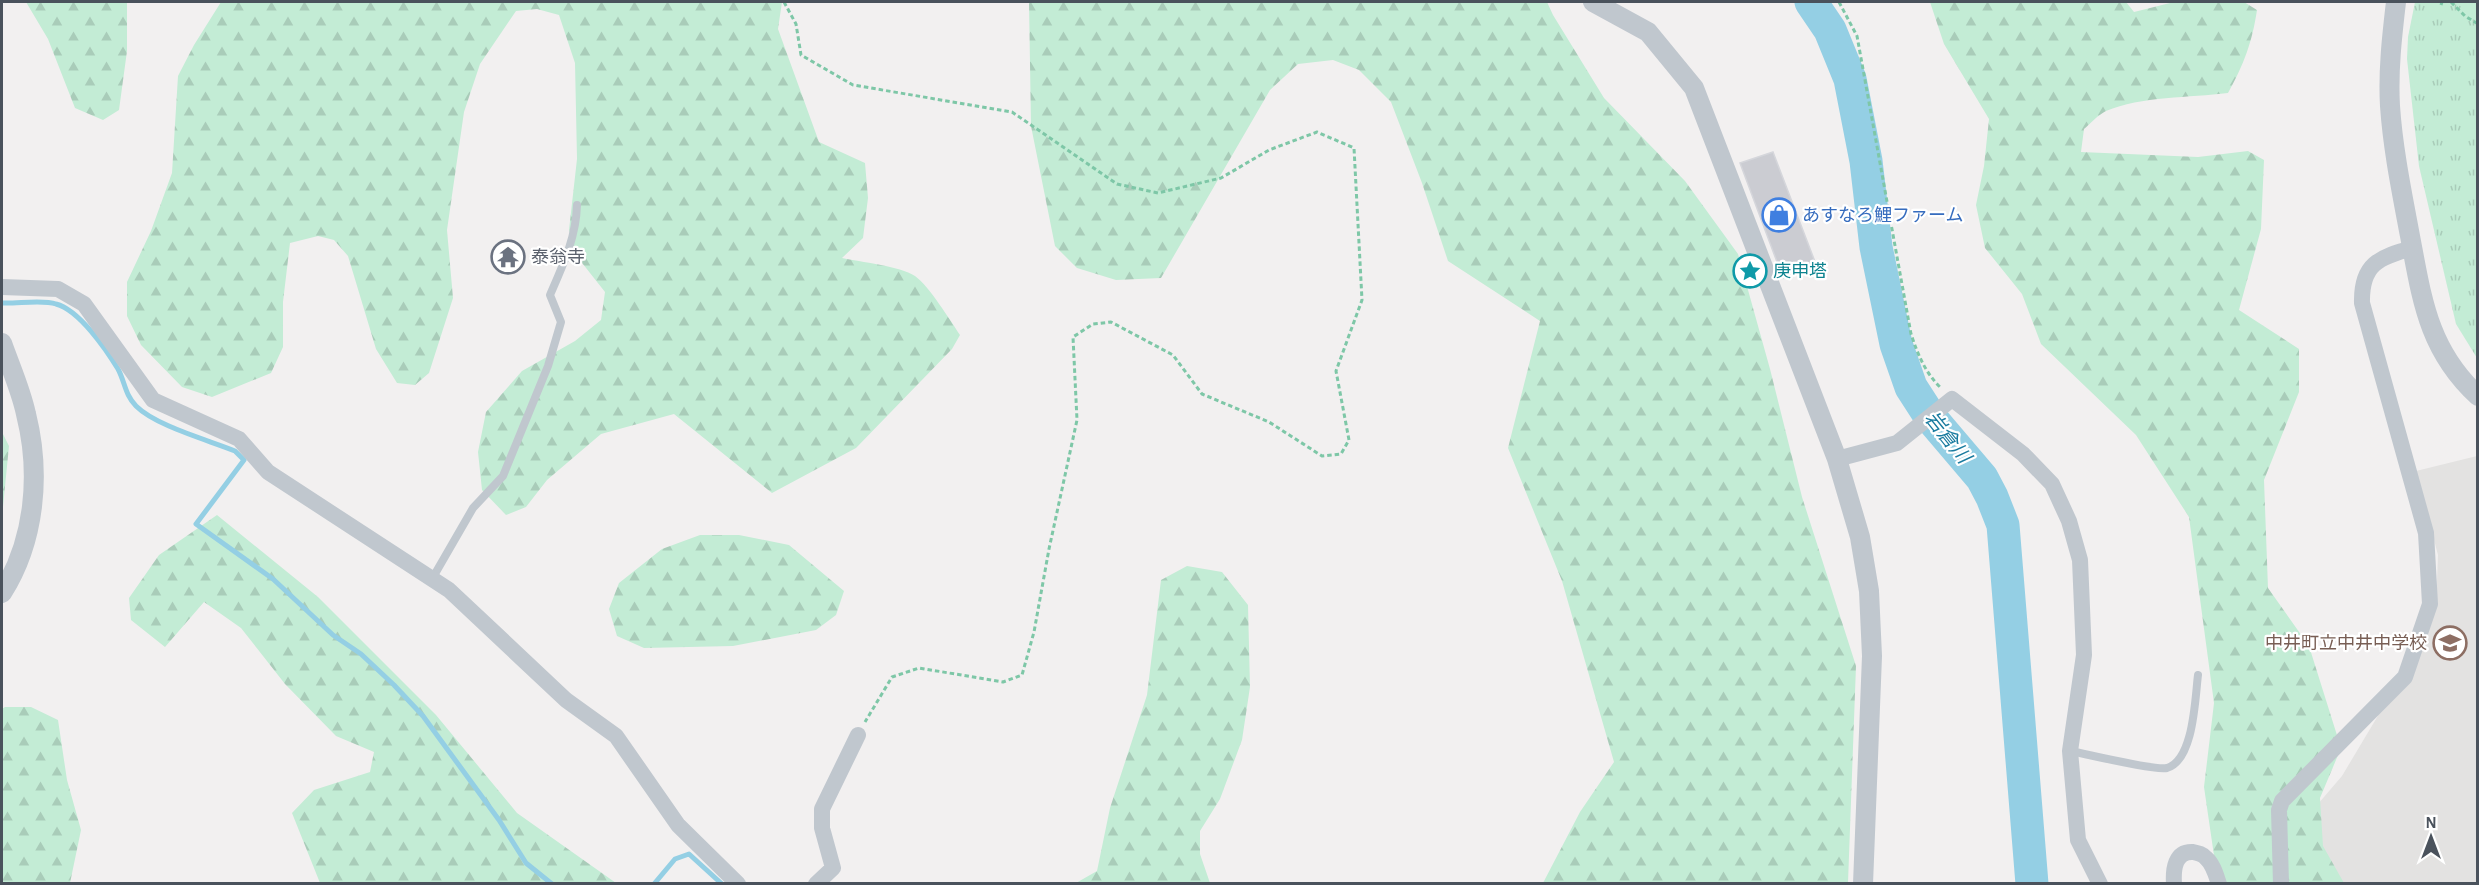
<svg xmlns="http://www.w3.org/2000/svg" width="2479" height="885" viewBox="0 0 2479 885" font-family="'Alegreya Sans','Noto Sans JP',sans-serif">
  <defs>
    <pattern id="forest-firs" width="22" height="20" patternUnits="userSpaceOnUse" patternTransform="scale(1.5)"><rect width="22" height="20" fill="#c3ecd5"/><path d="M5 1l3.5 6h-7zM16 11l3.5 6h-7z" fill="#a9ccb9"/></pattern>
    <pattern id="park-tufts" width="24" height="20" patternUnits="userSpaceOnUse" patternTransform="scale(1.5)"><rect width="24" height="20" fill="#c3ecd5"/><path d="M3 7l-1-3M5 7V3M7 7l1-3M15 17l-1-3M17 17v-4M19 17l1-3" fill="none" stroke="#a9ccb9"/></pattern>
  </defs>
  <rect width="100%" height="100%" fill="#f2f0f0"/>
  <path fill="#e3e2e1" d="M2477 456V883H2327L2314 823 2318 804 2342 776 2379 714 2436 606 2438 555 2416 471Z"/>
  <path fill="url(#forest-firs)" d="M26 2H127V51L119 110 103 120 75 108 48 39Z
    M221 2H782L778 29 819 142 865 163 868 198 863 238 842 258C860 262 900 266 915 276 929 286 950 320 960 335L952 349 856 448 772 493 674 414 601 434 547 480 526 507 506 515 482 490 478 452 486 412 522 371 575 341 601 320 605 292 575 254 569 230 577 159 575 63 559 15 537 9 516 11 480 64 464 112 447 230 453 298 429 373 415 385 397 383 376 349 348 256 334 240 318 236 290 243 283 302V347L271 373 212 397 182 387 141 345 127 316V282L151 231 172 173 178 76 194 45Z
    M1029 2H1547L1553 15 1604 98 1685 181 1738 254 1770 369 1802 497 1856 666 1848 883H1543L1580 812 1614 762 1562 581 1508 448 1540 321 1448 261 1422 183 1391 102 1359 70 1333 60 1298 64 1270 90 1161 278 1116 280 1077 268 1055 246 1031 126Z
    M1930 2H2126L2134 12 2174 2H2244L2257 10C2252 43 2244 64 2228 93 2190 98 2141 96 2106 111 2098 115 2091 123 2084 129L2081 152 2198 157 2248 151 2264 160 2261 229 2239 310 2299 349V392L2264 480 2268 588 2309 646 2341 748 2320 798 2323 846 2344 883H2218L2204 787 2214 703 2189 517 2136 435 2041 344 2022 294 1985 248 1976 205 1984 166 1989 119 1944 44Z
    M2 432 9 446 2 517Z
    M217 515 318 597 436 715 517 813 616 883H320L292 813 314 790 370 772 374 752 336 736 285 684 241 628 204 602 165 647 131 620 129 598 159 555Z
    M700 535H739L789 545 844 591 836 615 816 630 733 646 644 648 617 636 609 609 619 583 662 549Z
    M1187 566 1222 572 1248 605 1250 687 1242 740 1220 799 1200 831V854L1210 883H1076L1097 871 1110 808 1147 695 1161 580Z
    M5 707H31L58 720 67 780 81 830 70 883H2V709Z"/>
  <path fill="url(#park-tufts)" d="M2415 2H2477V358L2456 324 2419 166 2407 59 2408 37Z"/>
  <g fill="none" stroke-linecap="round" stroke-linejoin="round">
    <path stroke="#94cfe4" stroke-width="5" d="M2 303C17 304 42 299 56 304 79 310 106 349 118 369 125 382 125 395 136 406 156 426 208 440 235 451L244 460 196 524 273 579 333 635 361 654 394 685 423 716 499 820 526 863 552 884
      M654 884 675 859 689 854 722 884"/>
    <path stroke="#94cfe4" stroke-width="33" d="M1811 2 1830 30 1850 79 1866 161 1876 247 1896 344 1911 387 1931 418 1982 478 1992 497 2003 525 2032 884"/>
  </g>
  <path fill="#cbccd2" stroke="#d5d6db" stroke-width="1.5" d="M1773 152 1817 267 1783 278 1740 163Z"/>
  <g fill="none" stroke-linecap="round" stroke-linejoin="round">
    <path stroke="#7ec7a7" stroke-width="3" stroke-dasharray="4.5 3" stroke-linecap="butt" d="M784 2 796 24 801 55 853 85 1012 112 1117 184 1158 193 1221 178 1269 150 1317 132 1354 148 1362 300 1336 371 1349 440 1341 454 1322 456 1269 422 1202 394 1173 355 1111 322 1093 324 1073 337 1077 420 1049 549 1034 632 1022 675 1003 682 919 668 892 677 865 722
      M1839 2 1857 36 1911 334C1918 355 1925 372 1940 387
      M2451 2 2465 16 2478 24
      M2441 5 2442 2"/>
    <path stroke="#c0c7ce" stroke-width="8" d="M432 579 473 508 503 476 548 366 561 322 550 295C563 265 576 238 577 205
      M2070 751C2087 754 2155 771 2167 768 2194 760 2195 698 2198 675"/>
    <path stroke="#c0c7ce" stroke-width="16" d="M2 287 58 289 84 304 153 400 239 439 268 472 449 590 566 700 616 736 678 825 738 884
      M1837 459 1897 443 1952 399 2023 454 2052 484 2069 521 2080 560 2084 655 2070 751 2078 840 2100 884
      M816 884 833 868 822 828V809L858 735
      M2174 884C2173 869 2175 851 2193 852 2198 853 2203 854 2206 858 2213 864 2216 875 2219 884
      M2281 884 2279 810 2282 801 2405 677 2430 604 2426 533 2362 303C2361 264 2379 257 2413 248"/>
    <path stroke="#c0c7ce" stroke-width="20" d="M1593 2 1648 32 1694 88 1837 459 1860 537 1869 591 1872 656 1863 884
      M2396 2C2392 36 2388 71 2390 106 2393 150 2402 193 2410 236 2422 299 2428 350 2478 396
      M2 343C10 366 21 390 26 414 41 474 35 541 2 593"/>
  </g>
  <defs>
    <symbol id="shop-ring" viewBox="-11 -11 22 22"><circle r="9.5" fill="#fff" stroke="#3f7fe0" stroke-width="1.5"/><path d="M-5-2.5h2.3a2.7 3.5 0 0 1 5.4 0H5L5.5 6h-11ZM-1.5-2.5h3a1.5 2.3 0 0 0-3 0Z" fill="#3f7fe0"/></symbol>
    <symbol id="temple-ring" viewBox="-11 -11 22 22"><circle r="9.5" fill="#fff" stroke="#6b7280" stroke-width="1.5"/><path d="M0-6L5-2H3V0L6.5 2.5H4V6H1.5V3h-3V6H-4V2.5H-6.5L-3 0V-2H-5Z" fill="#6b7280"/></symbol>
    <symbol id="sight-ring" viewBox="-11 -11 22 22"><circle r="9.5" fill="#fff" stroke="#0f9aa8" stroke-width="1.5"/><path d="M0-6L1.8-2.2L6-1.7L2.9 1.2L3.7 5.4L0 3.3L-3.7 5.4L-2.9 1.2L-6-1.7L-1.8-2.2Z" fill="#0f9aa8"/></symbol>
    <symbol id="school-ring" viewBox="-11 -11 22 22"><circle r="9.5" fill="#fff" stroke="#8d6e63" stroke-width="1.5"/><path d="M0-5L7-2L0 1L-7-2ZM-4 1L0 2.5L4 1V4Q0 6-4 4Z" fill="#8d6e63"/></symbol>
  </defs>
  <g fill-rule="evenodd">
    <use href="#shop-ring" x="1760" y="196" width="38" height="38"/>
    <use href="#temple-ring" x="489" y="238" width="38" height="38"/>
    <use href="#sight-ring" x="1731" y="252" width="38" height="38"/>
    <use href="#school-ring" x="2431" y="624" width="38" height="38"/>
  </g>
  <g text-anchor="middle" stroke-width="4.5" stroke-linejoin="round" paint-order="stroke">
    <g font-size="18" fill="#366cbe" stroke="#fff" text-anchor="start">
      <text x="1802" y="221">あすなろ鯉ファーム</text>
    </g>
    <g font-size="18" fill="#5b616d" stroke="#fff" text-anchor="start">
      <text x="531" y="263">泰翁寺</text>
    </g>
    <g font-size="18" fill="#0d838f" stroke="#fff" text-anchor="start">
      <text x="1773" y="277">庚申塔</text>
    </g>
    <g font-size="18" fill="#785e54" stroke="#fff" text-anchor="end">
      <text x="2427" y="649">中井町立中井中学校</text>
    </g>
    <g font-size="20" font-style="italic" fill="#197b9f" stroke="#fff">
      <text transform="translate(1948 437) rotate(51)" y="7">岩倉川</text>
    </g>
  </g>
  <rect width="2479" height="885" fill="none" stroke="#4a525c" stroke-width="6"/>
  <g transform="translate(2431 837)" stroke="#ffffff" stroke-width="4.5" paint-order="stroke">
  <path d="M0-4.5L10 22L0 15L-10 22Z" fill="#4a525c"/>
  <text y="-9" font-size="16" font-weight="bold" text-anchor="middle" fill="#4a525c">N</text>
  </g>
</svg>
